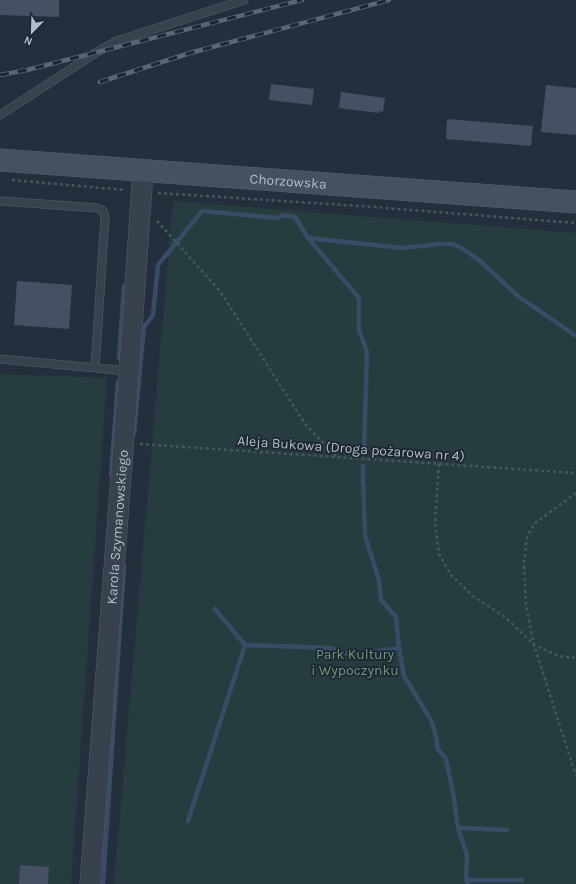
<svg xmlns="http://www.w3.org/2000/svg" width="576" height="884" viewBox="0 0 576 884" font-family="Karla,sans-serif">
  <rect width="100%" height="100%" fill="#242f3e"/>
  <path fill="#263c3f" d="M173 201 576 233V884H114Z
    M0 374 107 378 71 884H0Z"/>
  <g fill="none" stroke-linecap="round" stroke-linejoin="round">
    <path stroke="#394c67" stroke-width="4.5" d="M308 238 403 248 440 244H452L460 247 479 260 519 297 576 336
      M119 358 124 286
      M134 433 144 327 153 315 158 265 202 211 277 218 284 215 295 217 308 238 359 298V330L367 352 364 451
      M363 466V476L365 536 379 580 381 600 396 617 399 648 404 676 431 720 437 740V748L446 759 453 792 458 828 467 855 466 880 468 884
      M111 475 118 382
      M215 609 245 645
      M188 821 245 645 330 648 351 655 399 648
      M458 828 507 830
      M466 880H522
      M103 884 124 565"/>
  </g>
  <path fill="#455162" d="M0 0H59V17L0 15Z
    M271 84 314 89 312 105 269 100Z
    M546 85 576 88V135L541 132Z
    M341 92 385 98 383 112 379 111V113L339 108Z
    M447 119 533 126 531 146 446 139Z
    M17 281 72 285 69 329 14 325Z
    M20 865 49 867 48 884H19Z"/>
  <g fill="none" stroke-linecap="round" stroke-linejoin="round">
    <defs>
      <path id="service" d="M0 115 97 52 117 41 244 0
        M0 201 97 208 103 211 105 217 95 368
        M0 359 129 371"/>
      <g id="tertiary">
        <path id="s1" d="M90 884 129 371 143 171"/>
      </g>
      <g id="secondary">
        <path id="s2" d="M0 160 576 202"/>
      </g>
    </defs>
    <use href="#service" stroke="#565f6c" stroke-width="9"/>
    <use href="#tertiary" stroke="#565f6c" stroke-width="21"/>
    <use href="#secondary" stroke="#565f6c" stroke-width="23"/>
    <path stroke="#44595c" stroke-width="2.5" stroke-dasharray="3 3" stroke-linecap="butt" d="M12 180 125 190
      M158 193 360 206 576 223
      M157 221 220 291 305 424 336 456
      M140 444 576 473
      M439 464 435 521 439 554 451 575 473 596 505 617 534 645 559 656 576 658
      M576 493 534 524 527 537 524 564 526 605 534 645 576 776"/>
    <use href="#service" stroke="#38414e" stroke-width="8"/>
    <use href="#tertiary" stroke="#38414e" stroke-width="20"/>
    <use href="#secondary" stroke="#465061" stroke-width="22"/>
    <defs>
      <path id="rail" d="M0 75 27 70 302 0
        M100 82 190 53 389 0"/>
    </defs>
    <use href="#rail" stroke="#5a6575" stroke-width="4.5"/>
    <use href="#rail" stroke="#1d2633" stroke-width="3" stroke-dasharray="9" stroke-linecap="butt"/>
  </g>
  <g text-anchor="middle" stroke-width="3.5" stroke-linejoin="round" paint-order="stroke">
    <g font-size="14" fill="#b4bcc9" stroke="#1d2633">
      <text dy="5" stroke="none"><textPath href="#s2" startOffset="289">Chorzowska</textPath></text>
      <text transform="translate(351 448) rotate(4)" y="5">Aleja Bukowa (Droga pożarowa nr 4)</text>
      <text dy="5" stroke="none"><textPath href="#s1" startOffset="358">Karola Szymanowskiego</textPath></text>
    </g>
    <g font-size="14" fill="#6b9a76" stroke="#1d2633">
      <text x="355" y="659">Park Kultury<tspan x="355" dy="16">i Wypoczynku</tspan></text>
    </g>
  </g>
  <g transform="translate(32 32) rotate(203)" stroke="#1d2633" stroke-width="3" paint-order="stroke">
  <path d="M0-3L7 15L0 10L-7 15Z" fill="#b4bcc9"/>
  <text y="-6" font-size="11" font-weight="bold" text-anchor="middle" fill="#b4bcc9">N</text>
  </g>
</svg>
